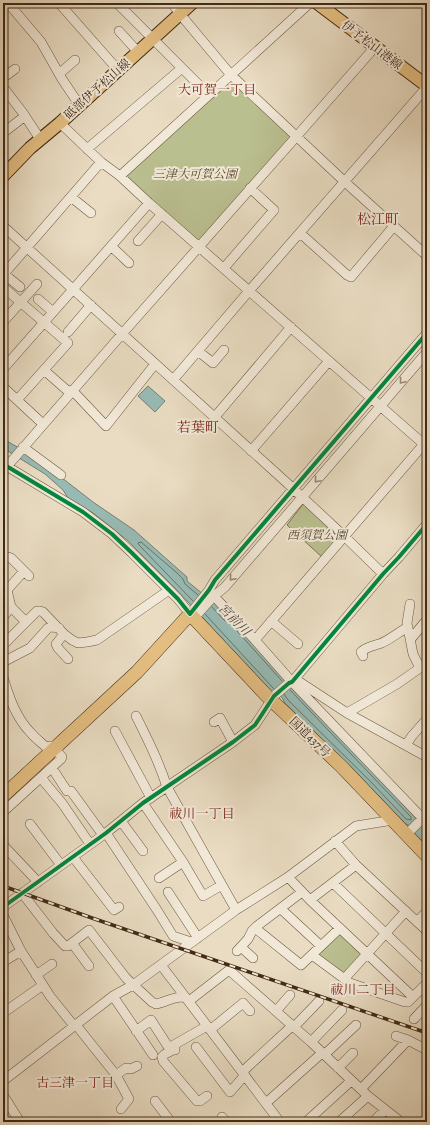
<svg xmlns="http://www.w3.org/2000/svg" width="430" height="1125" viewBox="0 0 430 1125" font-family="Alegreya,'Noto Serif JP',serif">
  <rect width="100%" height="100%" fill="#e9dcc2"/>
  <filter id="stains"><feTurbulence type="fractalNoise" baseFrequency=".005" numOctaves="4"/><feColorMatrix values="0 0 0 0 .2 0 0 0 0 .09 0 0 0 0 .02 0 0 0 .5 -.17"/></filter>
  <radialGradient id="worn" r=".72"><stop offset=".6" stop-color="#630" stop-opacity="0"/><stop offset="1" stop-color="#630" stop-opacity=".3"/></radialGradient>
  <path fill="#babf90" stroke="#7e7452" d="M231 78 293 137 199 243 123 176Z
    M303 504 341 537 323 558 287 525Z
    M340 930 365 954 345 976 315 955Z"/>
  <path fill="#97bbb5" stroke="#758175" d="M148 386 165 401 155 412 138 396Z
    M3 439 28 453 48 467 93 502 134 530 179 570 187 577V581L220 608 228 618H230L289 683 427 828V848C423 844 418 840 415 836 412 831 411 825 405 824L369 786 284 702 283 699 278 693 273 694 176 589 127 540 93 513 68 498 63 490 45 474 3 448Z"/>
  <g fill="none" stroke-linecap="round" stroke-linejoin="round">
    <path stroke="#6c7265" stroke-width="1" d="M193 601 139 545 138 543 141 542 177 573 183 579 185 584 198 595
      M212 607 225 621 229 622 282 681
      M205 614 274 689
      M284 694 288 700 372 783 406 819 411 820V817L290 690"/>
    <defs>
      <path id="minor" d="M8 3 41 42 62 79 80 106
        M59 3 118 70
        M117 3 209 95
        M172 3 180 14 231 75 345 182 427 256
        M119 31 138 52
        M59 74 75 60
        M3 78 15 69
        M3 87 23 113 40 139
        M60 123 101 162 120 176 149 203 427 447
        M3 133 25 116
        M87 149 182 68
        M120 176 310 3
        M71 197 91 213
        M3 226 286 482 344 536 383 574
        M300 233 347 275 351 277 394 226
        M138 241 162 214
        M111 246 129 263
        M224 268 274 210 250 188
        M4 274 20 287
        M3 275 101 162
        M3 287 68 343 17 400
        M38 299 53 312
        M3 322 37 284
        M68 332 91 305
        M198 351 213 363 224 350
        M3 369 149 203
        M44 370 70 393
        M173 380 249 291 427 87
        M3 387 43 424
        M72 390 106 426 155 364
        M214 418 291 327
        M23 447 61 475
        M251 451 329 361
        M3 464 83 512 112 534 132 553 178 599 190 614 209 590 215 580 427 333
        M3 471 122 334 296 137 375 47
        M3 561 8 557 11 558 29 576
        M3 587 7 590 11 607 26 622
        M7 590 24 571
        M211 593 255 640 292 682 427 823
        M410 604 407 623 413 654 420 668
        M3 617 11 607
        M194 618 214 596 225 587 427 352
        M271 621 298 644
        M64 634 56 644 58 648 68 659
        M255 640 424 444
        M410 640 424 623
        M3 645 37 611H40L43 612 64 634 72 640 78 643 87 642 97 640 169 590
        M363 656 361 652C366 647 372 646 379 644 387 642 400 631 408 627
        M3 662 30 648 48 628 52 627 59 628
        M3 677C9 697 16 718 31 733 36 739 42 743 47 748
        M295 679 347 713 427 757
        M347 713 397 684 427 663
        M136 716C148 740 159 762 167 787L236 910
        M214 722 220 718 233 742
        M115 731 151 798
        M406 745 412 736 427 719
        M52 768 67 791H71L103 835
        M41 778 62 803 90 844
        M143 803 183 862 203 896 222 885
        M3 812 61 759 62 757 52 746H50
        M121 821 143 851
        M30 824 61 865
        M106 833 157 910 173 936 191 942
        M407 834 427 814
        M335 841 356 865 427 931
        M3 845 38 882
        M73 857 114 910 119 907
        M288 877 310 900 413 997
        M159 878 183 862
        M333 883 427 973
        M168 892 198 938
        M22 893 53 933 65 946H68L89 930 126 978 152 1002 156 1004C167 1002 173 996 185 997
        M310 900 356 865
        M3 907 106 833 143 803 233 742 255 725 274 696 289 683 292 682 383 574 399 557 427 524
        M281 909 321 946
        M3 915 21 951 50 996 74 1026
        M417 922 427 911
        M255 928 301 965 340 928
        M72 943 89 966
        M241 947 253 958
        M237 951 248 939 252 931 257 926 302 892
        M312 955 350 983 405 1002H408L427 983
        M3 962 21 951
        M161 965 280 1122
        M36 975 52 964
        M345 978 406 911
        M113 996 153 1055
        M189 1001 229 970 311 1042 368 1096 401 1122
        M276 1011 290 995
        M3 1013 43 985
        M414 1019 427 1005
        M76 1025 116 1075 129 1099 121 1109
        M294 1027 319 1001
        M210 1030 243 1003 250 1011
        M136 1031 151 1020 169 1048 172 1046
        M396 1036 408 1040 427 1050
        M311 1042 342 1010
        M196 1047 230 1092 245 1075
        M175 1049 165 1054 162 1057 163 1061 197 1101H200L207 1096
        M175 1050 172 1046 207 1026
        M324 1055 356 1025
        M338 1068 353 1053
        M242 1072 292 1026
        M116 1075 126 1068 131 1069 137 1066
        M3 1081 113 996 133 985 236 910 288 877 356 826 393 820
        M361 1089 408 1040
        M3 1095 20 1122
        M155 1101 171 1122
        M266 1103 322 1053
        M222 1117 226 1122
        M306 1122 351 1081
        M339 1122 368 1096
        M373 1122 385 1110"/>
      <path id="major" d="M317 3 427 86
        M3 176 30 148 60 123 192 3"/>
      <path id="highway" d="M3 796 137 672 190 614 267 696 341 766 427 856"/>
    </defs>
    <use href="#minor" stroke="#6c5640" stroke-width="10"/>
    <use href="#major" stroke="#422a15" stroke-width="14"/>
    <use href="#highway" stroke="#422a15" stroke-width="14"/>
    <use href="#minor" stroke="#f1e8d7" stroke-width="9"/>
    <use href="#major" stroke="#e4be81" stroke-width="12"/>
    <use href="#highway" stroke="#e4be81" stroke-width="13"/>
    <defs>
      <path id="rail" d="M3 886 92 918 427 1033"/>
    </defs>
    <use href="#rail" stroke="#422a15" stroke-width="3.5"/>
    <use href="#rail" stroke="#f1e8d7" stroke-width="2" stroke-dasharray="6" stroke-linecap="butt"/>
    <defs>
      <path id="cycleway" d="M3 464 83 512 112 534 132 553 178 599 190 614 209 590 215 580 427 333
        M3 907 106 833 143 803 233 742 255 725 274 696 289 683 292 682 383 574 399 557 427 524"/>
    </defs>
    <use href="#cycleway" stroke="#f1e8d7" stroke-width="6"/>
    <use href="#cycleway" stroke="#00873e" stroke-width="4"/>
  </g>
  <defs><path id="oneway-chevron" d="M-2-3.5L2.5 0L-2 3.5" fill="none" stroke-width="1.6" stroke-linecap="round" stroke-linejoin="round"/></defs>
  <g stroke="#9a8976">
    <use href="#oneway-chevron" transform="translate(402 381) rotate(130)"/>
    <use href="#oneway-chevron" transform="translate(317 480) rotate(131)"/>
    <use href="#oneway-chevron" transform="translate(232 578) rotate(131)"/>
  </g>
  <g text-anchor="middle" stroke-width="4" stroke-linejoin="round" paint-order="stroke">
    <g font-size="12" fill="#422a15" stroke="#f1e8d7">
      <text transform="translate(372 45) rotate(37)" y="4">伊予松山港線</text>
      <text transform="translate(97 89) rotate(-42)" y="4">砥部伊予松山線</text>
      <text transform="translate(310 737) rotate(44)" y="4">国道437号</text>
    </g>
    <g font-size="12" font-style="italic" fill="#5a482e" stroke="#f1e8d7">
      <text x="195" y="178">三津大可賀公園</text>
      <text x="317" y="539">西須賀公園</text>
    </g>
    <g font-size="13" fill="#7a1f14" stroke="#f1e8d7">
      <text x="217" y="94">大可賀一丁目</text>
      <text x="202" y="818">祓川一丁目</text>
      <text x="363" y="994">祓川二丁目</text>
      <text x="75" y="1087">古三津一丁目</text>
    </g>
    <g font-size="13" font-style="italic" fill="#574e3d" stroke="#f1e8d7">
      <text transform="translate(235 619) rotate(45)" y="5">宮前川</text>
    </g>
    <g font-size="14" fill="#7a1f14" stroke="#f1e8d7">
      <text x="378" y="224">松江町</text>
      <text x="198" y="432">若葉町</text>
    </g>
  </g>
  <rect width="430" height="1125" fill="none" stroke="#e9dcc2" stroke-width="16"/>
  <rect x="4" y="4" width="422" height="1117" fill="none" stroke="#422a15" stroke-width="2"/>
  <rect x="8" y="8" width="414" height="1109" fill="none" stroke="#422a15"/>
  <rect width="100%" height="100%" filter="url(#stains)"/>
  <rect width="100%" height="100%" fill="url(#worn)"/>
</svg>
